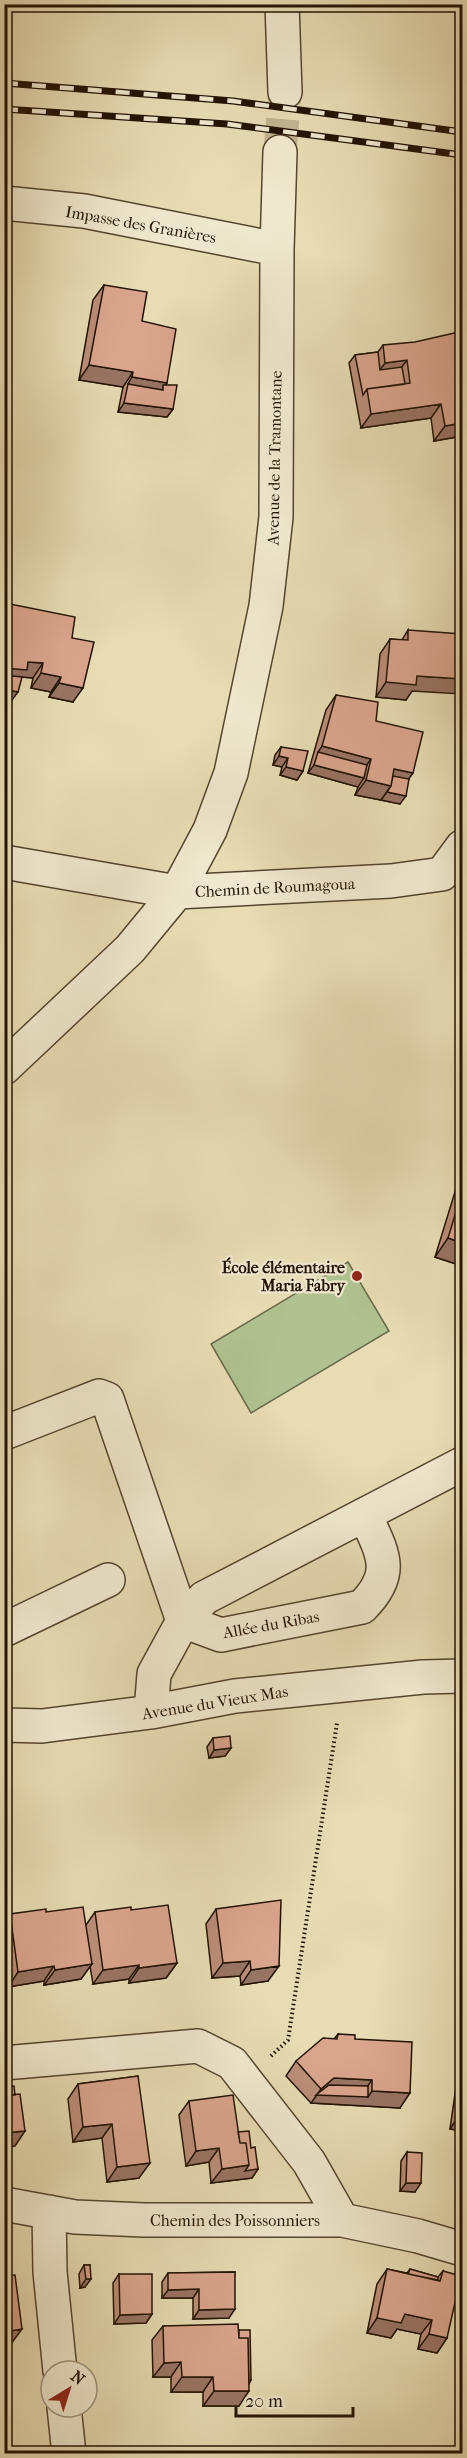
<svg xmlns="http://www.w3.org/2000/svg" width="467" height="2458" viewBox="0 0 467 2458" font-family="'IM FELL French Canon',serif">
  <rect width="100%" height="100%" fill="#e7dcb4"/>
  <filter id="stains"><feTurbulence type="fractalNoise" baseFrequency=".00333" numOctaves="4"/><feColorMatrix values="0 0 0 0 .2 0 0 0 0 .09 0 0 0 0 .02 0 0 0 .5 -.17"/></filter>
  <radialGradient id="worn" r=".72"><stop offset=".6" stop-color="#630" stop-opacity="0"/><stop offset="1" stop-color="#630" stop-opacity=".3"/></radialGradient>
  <path fill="#b0c291" stroke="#6a6a4a" stroke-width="1.5" d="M348 1262 389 1331 251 1413 211 1344Z"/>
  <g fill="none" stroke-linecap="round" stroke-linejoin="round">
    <path stroke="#c0b490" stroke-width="33" stroke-dasharray="33 16" stroke-linecap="butt" d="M280 152 285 92"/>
    <defs>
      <path id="minor" d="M282 4 285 92
        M4 203 84 211 277 249
        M4 862 177 892 391 881 442 874 462 847
        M4 1068 130 949 177 892 210 830 231 773 266 606 276 517 277 249 280 152
        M4 1433 99 1396 107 1399 183 1621
        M183 1621 221 1635 362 1607C396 1573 383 1554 365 1515
        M4 1630 108 1580
        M151 1712 154 1674 183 1621 204 1598 462 1464
        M4 1725 42 1726 151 1712 235 1696 423 1677 462 1676
        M4 2063 198 2046 232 2063 309 2162 342 2220
        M4 2204 75 2217 144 2220H342L418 2236 462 2249
        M49 2212 50 2272 60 2371
        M64 2407 69 2454"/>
    </defs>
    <use href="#minor" stroke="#54452e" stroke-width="36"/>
    <path stroke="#231302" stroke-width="4" stroke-dasharray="1.5 3" stroke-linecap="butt" d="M271 2056 288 2040 337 1723H335"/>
    <use href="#minor" stroke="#efe8ce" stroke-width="33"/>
    <defs>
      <path id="rail" d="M4 83 233 101 462 132
        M4 109 227 124 462 155"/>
    </defs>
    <use href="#rail" stroke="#231302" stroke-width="7"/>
    <use href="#rail" stroke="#efe8ce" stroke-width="4.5" stroke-dasharray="14" stroke-linecap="butt"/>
  </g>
  <path fill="#bb8e79" stroke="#231302" stroke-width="1.5" d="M104 285 142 321 166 385 173 409 167 417 118 412 123 387 79 380 93 300Z
    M383 345 462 347V436L434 441 431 418 361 428 349 363 355 355 378 352Z
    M10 604 72 638 73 702 49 697 51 692 31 688 33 678 22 677 12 700 4 699V613Z
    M408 630 412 691 406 700 376 697 380 654 390 639 402 640Z
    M336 695 376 721 409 779 400 804 355 795 358 787 308 773 326 710Z
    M281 747 303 771 297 780 280 775 282 767 273 765 275 755Z
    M462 1169V1266L435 1257Z
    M213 1738 231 1748 225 1756 209 1758 207 1747Z
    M216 1909 268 1981 241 1985 240 1976 212 1978 206 1924Z
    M131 1910 177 1963 166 1978 129 1983V1979L93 1984 90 1966 81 1979 44 1985V1981L8 1987 6 1973 4 1975V1921L10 1914 46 1912 86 1925 95 1912Z
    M338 2034 355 2039 400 2108 311 2103 286 2076 296 2061 334 2039Z
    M462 2073V2131L450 2129 457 2080Z
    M138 2076 139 2178 107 2182 102 2138 73 2142 68 2099 78 2084Z
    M189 2101 238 2132 251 2148 258 2169 252 2178 211 2183 209 2162 186 2166 179 2115Z
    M407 2152 415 2192 400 2191 401 2161Z
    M84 2265H90L85 2287 80 2288 79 2274Z
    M387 2269 407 2273 410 2269 438 2277 443 2271 447 2338 437 2353 418 2349 421 2334 397 2329 391 2338 367 2333 377 2284Z
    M235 2272 229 2318 193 2319V2298H162V2282L168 2273Z
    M119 2274 152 2314 146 2323 114 2324 113 2283Z
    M163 2326 239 2330 251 2380 239 2406H203V2392H171V2377H153L152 2340Z
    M460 2440 462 2454H450Z"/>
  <path fill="#987463" stroke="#231302" stroke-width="1.5" d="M407 360 396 375 374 378 385 363Z
    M89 365 133 372 123 387 79 380Z
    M132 377 167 383 157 398 128 384Z
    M124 403 173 409 167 417 118 412Z
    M441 404 431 418 361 428 371 414Z
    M462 423V436L434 441 445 426Z
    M28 662 43 663 33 678 22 677 4 684V668Z
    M41 673 61 677 51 692 31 688Z
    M417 676 462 679V694L412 691 406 700 376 697 386 682Z
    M59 683 83 688 73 702 49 697Z
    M4 689 18 692 12 700 4 699Z
    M322 746 371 759 361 773 318 752Z
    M279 756 288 758 282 767 273 765Z
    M314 765 364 778 358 787 308 773Z
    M286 767 303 771 297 780 280 775Z
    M394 769 413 773 403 787 389 775Z
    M366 780 391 786 381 800 355 795Z
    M387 792 406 796 400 804 381 800Z
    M448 1238 462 1243V1266L435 1257Z
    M231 1748 225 1756 209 1758 214 1750Z
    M250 1961 240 1976 212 1978 223 1963Z
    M177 1963 166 1978 129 1983 139 1968Z
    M92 1964 81 1979 44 1985 55 1970Z
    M139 1965 129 1979 93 1984 103 1970Z
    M54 1966 44 1981 8 1987 18 1972Z
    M279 1966 268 1981 241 1985 251 1970Z
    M334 2078 372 2080 362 2094 368 2097 372 2091 410 2093 400 2108 311 2103 321 2089Z
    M460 2114H462V2131L450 2129Z
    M112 2124 102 2138 73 2142 83 2127Z
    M25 2131 15 2146 4 2147V2133Z
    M219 2148 209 2162 186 2166 196 2151Z
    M150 2163 139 2178 107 2182 117 2167Z
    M249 2165 258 2169 252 2178 211 2183 222 2169Z
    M406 2183H421L415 2192 400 2191Z
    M86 2279H91L85 2287 80 2288Z
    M199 2289 193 2298H162L168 2290Z
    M235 2309 229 2318 193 2319 199 2310Z
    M152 2314 146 2323 114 2324 120 2315Z
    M405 2314 432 2320 421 2334 397 2329 391 2338 367 2333 377 2318Z
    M22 2329 11 2344 4 2345V2332Z
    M429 2334 447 2338 437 2353 418 2349Z
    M181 2362 171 2377H153L164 2363Z
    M182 2377H213L203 2392H171Z
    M214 2391H249L239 2406H203Z"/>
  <path fill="#d9a58d" stroke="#231302" stroke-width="1.5" d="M104 285 147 292 142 321 176 329 167 383 132 377 133 372 89 365Z
    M459 332 462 347V423L445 426 441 404 371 414 367 389 410 383 407 360 385 363 383 345 415 342Z
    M378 352 380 370 402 367 405 384 367 389 363 395 355 355Z
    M128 384 163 390V385H177L173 409 124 403Z
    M10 604 75 617 72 638 94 642 83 688 59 683 61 677 41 673 43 663 28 662 27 670 4 668V632Z
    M408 630 462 634V679L417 676 416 685 386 682 390 639 408 640Z
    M4 675 22 677 18 692 4 689Z
    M336 695 378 702 376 721 423 732 413 773 394 769 391 786 366 780 371 759 322 746Z
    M281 747 308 751 303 771 286 767 288 758 279 756Z
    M318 752 367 765 364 778 314 765Z
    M393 776 409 779 406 796 387 792 391 786Z
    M462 1192V1243L448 1238Z
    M230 1736 231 1748 214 1750 213 1738Z
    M281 1900 279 1966 251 1970 250 1961 223 1963 216 1909Z
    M168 1905 177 1963 139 1968V1965L103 1970 95 1912 131 1907V1910Z
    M83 1907 92 1964 55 1970 54 1966 18 1972 10 1914 46 1909V1912Z
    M4 1955 7 1972H4Z
    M338 2034 355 2035V2039L412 2042 410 2093 372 2091V2080L334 2078 321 2089 296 2061 323 2038 337 2039Z
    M138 2076 150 2163 117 2167 112 2124 83 2127 78 2084Z
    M8 2081 10 2095 20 2094 25 2131 4 2133V2082Z
    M329 2085 368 2086V2097L316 2095Z
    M14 2086 15 2095H10L8 2087Z
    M233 2095 240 2143H246L249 2165 222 2169 219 2148 196 2151 189 2101Z
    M462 2101V2114H460Z
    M249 2131 251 2148 255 2147 258 2169 245 2171 249 2165 246 2143H240L238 2132Z
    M407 2152 422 2153 421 2183H406Z
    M84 2265H90L91 2279H86Z
    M387 2269 440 2281 443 2271 461 2276 447 2338 429 2334 432 2320 405 2314 401 2323 377 2318Z
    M410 2269 438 2277V2280L408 2274Z
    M235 2272V2309L199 2310V2289L168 2290V2273Z
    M119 2274H152V2314L120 2315Z
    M15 2275 22 2329 4 2332V2276Z
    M238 2324 239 2338H248L249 2391H214L213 2377H182L181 2362 164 2363 163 2326Z
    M239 2330H250L251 2380H249L248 2338H239Z
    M460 2440H462V2454H459Z
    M375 2452 395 2454H375Z"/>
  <circle fill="#8f2418" stroke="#efe8ce" stroke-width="2" cx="357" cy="1276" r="6"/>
  <g text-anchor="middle" stroke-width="4.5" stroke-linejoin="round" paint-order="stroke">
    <g font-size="16" fill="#231302" stroke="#efe8ce">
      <text transform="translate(141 224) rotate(10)" y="6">Impasse des Granières</text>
      <text transform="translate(274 458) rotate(-89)" y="6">Avenue de la Tramontane</text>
      <text transform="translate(275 887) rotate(-3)" y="6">Chemin de Roumagoua</text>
      <text transform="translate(271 1624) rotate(-10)" y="6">Allée du Ribas</text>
      <text transform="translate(215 1702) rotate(-9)" y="6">Avenue du Vieux Mas</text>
      <text x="235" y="2226">Chemin des Poissonniers</text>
    </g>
    <g font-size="16" font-weight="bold" fill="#231302" stroke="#efe8ce" text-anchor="end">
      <text x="345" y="1273">École élémentaire<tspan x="345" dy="18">Maria Fabry</tspan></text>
    </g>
  </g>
  <rect width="467" height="2458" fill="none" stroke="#e7dcb4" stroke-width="24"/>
  <rect x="6" y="6" width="455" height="2446" fill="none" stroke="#231302" stroke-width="3"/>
  <rect x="12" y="12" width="443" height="2434" fill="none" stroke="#231302" stroke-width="1.5"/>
  <g transform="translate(69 2389) rotate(38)"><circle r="28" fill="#efe8ce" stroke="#9d937c" stroke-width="1.5"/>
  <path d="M0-4.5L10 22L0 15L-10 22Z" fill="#8f2418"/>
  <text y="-9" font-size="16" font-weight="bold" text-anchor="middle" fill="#231302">N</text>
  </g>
  <path d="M236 2407v9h117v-9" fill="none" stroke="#231302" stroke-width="3"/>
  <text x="245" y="2407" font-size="18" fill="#231302" stroke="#efe8ce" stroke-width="4.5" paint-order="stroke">20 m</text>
  <rect width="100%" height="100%" filter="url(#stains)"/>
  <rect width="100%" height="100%" fill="url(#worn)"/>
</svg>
